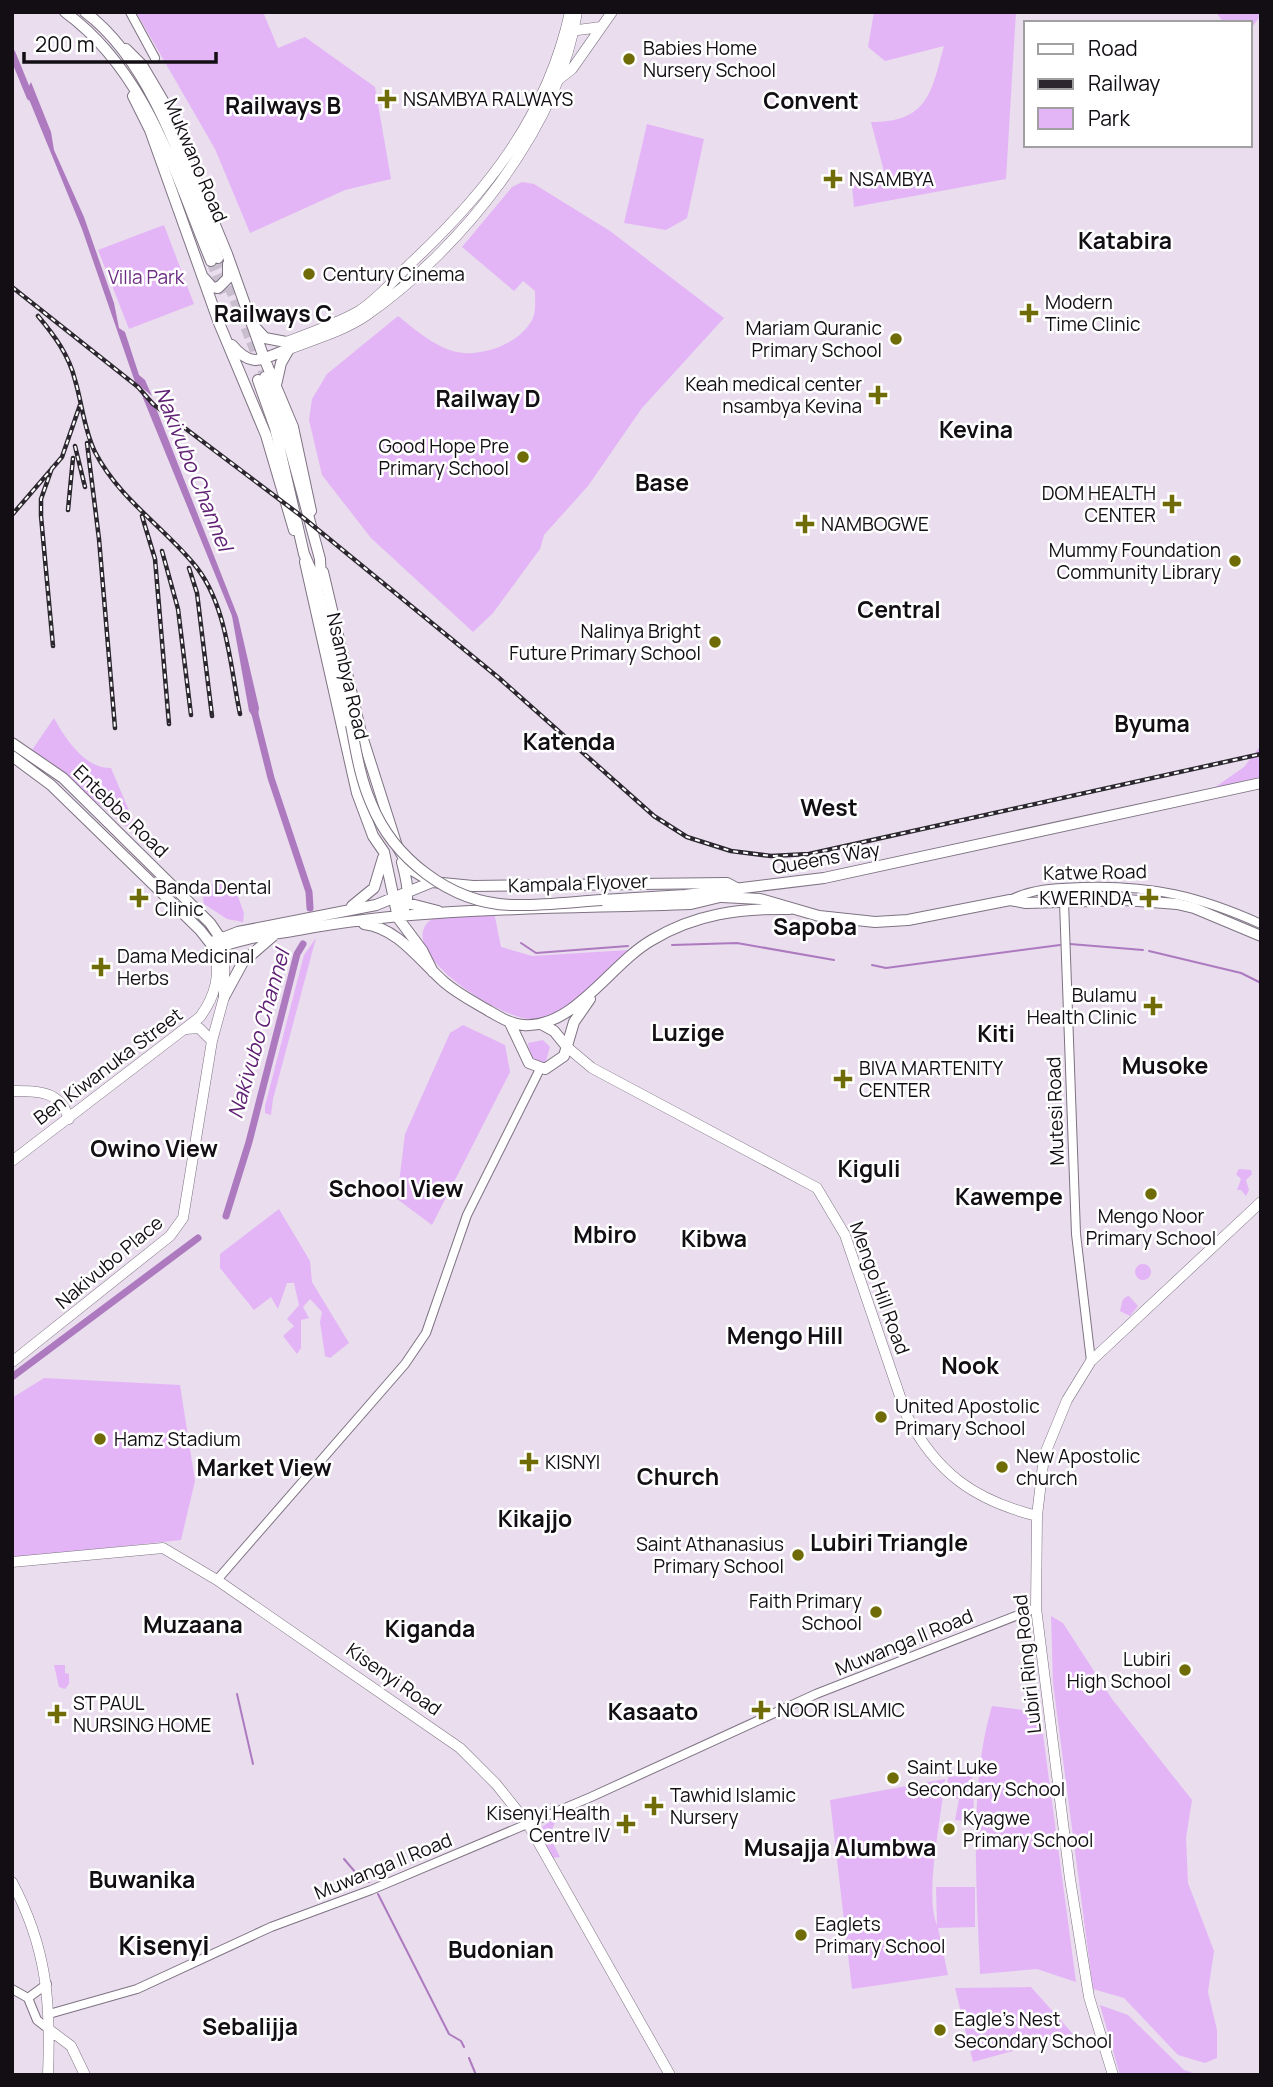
<svg xmlns="http://www.w3.org/2000/svg" width="1273" height="2087" viewBox="0 0 1273 2087" font-family="Manrope,sans-serif">
  <rect width="100%" height="100%" fill="#e9ddee"/>
  <path fill="#e4b5f6" d="M136 12H263L278 48 305 37 375 87 391 179 345 190 250 233 215 149Z
    M874 12H1016L1006 179 854 207 852 186 886 179 871 122C928 122 931 93 944 46L885 61 868 47Z
    M1216 12H1261V15L1250 30V23H1224Z
    M647 124 704 139 687 218 666 230 624 223Z
    M522 182 534 184 610 231 724 318 642 408 588 486 544 535 540 549 493 613 473 632 371 538 322 475 309 420 312 399 327 374 398 316C413 328 434 346 453 351 479 359 521 344 533 318 536 311 535 299 535 291L523 281 514 291 462 247 512 187Z
    M164 225 194 304 129 329 98 250Z
    M54 718C65 738 85 769 111 768L133 820 127 827 32 750Z
    M1261 745V777L1214 788 1244 767Z
    M223 881 233 883 244 913 243 922 227 919 204 904 201 887Z
    M493 907 501 947 532 956 628 950C607 970 571 1015 542 1020 504 1027 370 936 445 913 460 908 478 909 493 907Z
    M316 938 273 1099 271 1115 265 1113V1106L304 955Z
    M463 1025 505 1045 510 1072 432 1225 397 1199 405 1134 450 1033Z
    M543 1040 550 1047 545 1064 531 1059 528 1043Z
    M1239 1169 1251 1170 1252 1174 1246 1180 1249 1190 1246 1196 1241 1190H1237L1241 1179 1236 1174Z
    M279 1209 310 1261 312 1282 349 1343 330 1358 325 1356 320 1322 322 1312 310 1299 303 1307 309 1318 301 1320V1348L297 1354 283 1336 294 1326 287 1319 299 1305 294 1283H287L278 1309 271 1297 254 1310 220 1268V1254Z
    M1135 1272a8 8 0 1 1 16 0a8 8 0 1 1-16 0Z
    M1129 1296 1138 1306 1130 1316 1120 1311C1122 1305 1121 1297 1129 1296Z
    M44 1378 180 1385 195 1481 181 1540 12 1558V1398Z
    M1051 1616 1063 1623 1112 1699 1192 1800 1186 1838 1188 1883 1214 1951 1208 1992 1217 2030V2058L1205 2063 1178 2055 1124 1998 1093 1989 1053 1683Z
    M54 1665H65V1673L69 1674V1684L65 1689 59 1687Z
    M992 1706 1040 1712 1076 1982 1037 1969 980 1974C977 1890 968 1786 992 1706Z
    M972 1774 974 1811 967 1812 965 1821 955 1820 959 1799 946 1797 948 1777Z
    M945 1779C942 1814 924 1895 937 1925L936 1887H975V1927L938 1928 948 1975 852 1989 830 1800Z
    M554 1819 555 1823 549 1835 560 1857 552 1858 537 1830Z
    M1031 1987 1073 2034 973 2062 955 1988Z
    M1100 2005 1128 2015 1184 2070 1196 2074 1120 2075Z"/>
  <path fill="#ad7abf" d="M31 82 51 132 54 150 84 217 114 303 119 328 125 332 139 375 145 380 152 396 135 382 82 229 26 92Z
    M141 393 154 403 238 617 259 708 257 723 249 711 232 616Z"/>
  <g fill="none" stroke-linecap="round" stroke-linejoin="round">
    <path stroke="#ad7abf" stroke-width="2" d="M139 384 143 395
      M521 943 536 953 628 946
      M1070 944 1143 950
      M672 945 737 943 834 960
      M1149 951 1241 973 1261 983
      M872 965 886 968 1060 945
      M237 1694 253 1764
      M344 1859 356 1873 369 1882
      M378 1894 449 2034 461 2041 464 2047
      M469 2058 476 2075"/>
    <path stroke="#ad7abf" stroke-width="7" d="M12 53 30 97
      M255 714 271 778 309 892 310 908
      M226 1216 249 1142 297 954 303 944
      M12 1377 198 1238"/>
    <path stroke="#c9becd" stroke-width="10" stroke-dasharray="10 5" stroke-linecap="butt" d="M218 258 265 377
      M211 261 224 293"/>
    <defs>
      <path id="tertiary" d="M130 12 155 58
        M1010 900C1034 888 1057 888 1083 887 1151 885 1199 896 1261 924
        M1064 902 1076 1234 1091 1361
        M217 1580 405 1364 426 1333 467 1215 540 1069
        M12 1989 28 1998 37 2020 51 2031
        M28 1998 47 1984
        M49 2014 137 1989 271 1927 371 1890 591 1797 816 1694 1036 1608"/>
      <path id="secondary" d="M570 31 601 27
        M558 80 572 69 612 12
        M286 342C310 333 336 324 359 311 378 299 394 280 410 264 486 193 547 117 570 12
        M289 349C315 339 344 331 367 315 461 249 559 128 577 12
        M186 1029 199 1028 212 1041
        M567 1047 592 1068 817 1188 845 1235 906 1414C936 1473 974 1500 1037 1516
        M12 1091C38 1091 60 1090 69 1119
        M12 1161 200 1017C216 995 220 976 215 949
        M12 1362 170 1236 183 1218 212 1041 224 997V945
        M12 1562 163 1548 217 1580 460 1748 496 1784 528 1824 670 2075
        M12 1882C47 1948 51 2002 48 2075
        M51 2031 71 2046 85 2075
        M1113 2075 1089 1997 1070 1879 1036 1608 1037 1516 1044 1456 1067 1400 1091 1361 1261 1202"/>
      <path id="primary" d="M126 49 142 65 165 104 227 254 264 358 293 427 311 511
        M133 96 150 130 219 323 266 435 294 530
        M204 278 212 287 218 288 228 278V264
        M255 327 265 338 286 342
        M232 345C253 370 262 358 289 349
        M276 385 281 363 289 349
        M305 562 357 793 373 836 384 852 398 918 422 950 433 972
        M323 572 361 733 397 846 410 869 432 882
        M12 743 63 778 210 923 223 942
        M12 756 51 785 200 930 215 949C241 938 270 935 298 930 426 906 561 909 691 904L720 897
        M403 902 438 911
        M352 906 374 888 383 858
        M398 918C413 901 407 882 402 862
        M364 924C398 928 420 961 444 982 458 994 474 1002 489 1011 500 1017 510 1024 523 1025 574 1029 610 964 652 940 695 914 740 908 790 909
        M212 942 238 932 376 905 432 882 473 886 727 883 740 890
        M224 997 243 962 273 936
        M510 1023 529 1063 545 1069 564 1056 574 1022 590 999
        M543 1025 554 1031 567 1047"/>
      <path id="trunk" d="M65 12C147 72 174 172 211 261
        M85 12C156 65 187 179 218 258
        M265 377 284 426 320 559 321 583
        M258 380 275 428 304 554 314 577 351 725
        M722 897 760 899 819 916 875 922 908 920 1010 900 1026 903 1126 900 1177 904 1194 908 1261 936
        M602 900 685 895 824 878 1261 783"/>
    </defs>
    <use href="#tertiary" stroke="#7e7382" stroke-width="10"/>
    <use href="#secondary" stroke="#7e7382" stroke-width="11"/>
    <use href="#primary" stroke="#7e7382" stroke-width="12"/>
    <use href="#trunk" stroke="#7e7382" stroke-width="12"/>
    <use href="#tertiary" stroke="#fff" stroke-width="8"/>
    <use href="#secondary" stroke="#fff" stroke-width="10"/>
    <use href="#primary" stroke="#fff" stroke-width="10"/>
    <use href="#trunk" stroke="#fff" stroke-width="10"/>
    <defs>
      <path id="rail" d="M12 287 138 387 153 404 300 515 499 678 654 816 687 837 731 851 771 856 809 854 1261 754
        M38 316C54 335 69 355 75 380 82 403 84 430 95 452 118 497 161 525 193 563 227 602 230 666 240 714
        M87 443 99 539 115 728
        M75 446 85 487
        M52 468 41 499V516L53 646
        M68 510 73 458
        M12 515 62 457 80 405
        M142 516 155 559 169 724
        M162 551 178 609 191 715
        M189 568 197 593 212 716"/>
    </defs>
    <use href="#rail" stroke="#2c272f" stroke-width="4.5"/>
    <use href="#rail" stroke="#fff" stroke-width="2" stroke-dasharray="5" stroke-linecap="butt"/>
    <defs>
      <path id="trunk-bridge" d="M351 725C356 751 360 778 371 803 393 858 450 903 511 905 541 906 572 902 602 900"/>
    </defs>
    <use href="#trunk-bridge" stroke="#7e7382" stroke-width="12" stroke-linecap="butt"/>
    <use href="#trunk-bridge" stroke="#fff" stroke-width="10"/>
  </g>
  <g fill="#6f6b06" stroke="#fff" stroke-width="2.5">
    <circle cx="629" cy="59" r="7"/>
    <path d="M383.5 88.5h7v7h7v7h-7v7h-7v-7h-7v-7h7z"/>
    <path d="M829.5 168.5h7v7h7v7h-7v7h-7v-7h-7v-7h7z"/>
    <circle cx="309" cy="274" r="7"/>
    <path d="M1025.5 302.5h7v7h7v7h-7v7h-7v-7h-7v-7h7z"/>
    <circle cx="896" cy="339" r="7"/>
    <path d="M874.5 384.5h7v7h7v7h-7v7h-7v-7h-7v-7h7z"/>
    <circle cx="523" cy="457" r="7"/>
    <path d="M1168.5 493.5h7v7h7v7h-7v7h-7v-7h-7v-7h7z"/>
    <path d="M801.5 513.5h7v7h7v7h-7v7h-7v-7h-7v-7h7z"/>
    <circle cx="1235" cy="561" r="7"/>
    <circle cx="715" cy="642" r="7"/>
    <path d="M135.5 887.5h7v7h7v7h-7v7h-7v-7h-7v-7h7z"/>
    <path d="M1145.5 887.5h7v7h7v7h-7v7h-7v-7h-7v-7h7z"/>
    <path d="M97.5 956.5h7v7h7v7h-7v7h-7v-7h-7v-7h7z"/>
    <path d="M1149.5 995.5h7v7h7v7h-7v7h-7v-7h-7v-7h7z"/>
    <path d="M839.5 1068.5h7v7h7v7h-7v7h-7v-7h-7v-7h7z"/>
    <circle cx="1151" cy="1194" r="7"/>
    <circle cx="881" cy="1417" r="7"/>
    <circle cx="100" cy="1439" r="7"/>
    <path d="M525.5 1451.5h7v7h7v7h-7v7h-7v-7h-7v-7h7z"/>
    <circle cx="1002" cy="1467" r="7"/>
    <circle cx="798" cy="1555" r="7"/>
    <circle cx="876" cy="1612" r="7"/>
    <circle cx="1185" cy="1670" r="7"/>
    <path d="M757.5 1699.5h7v7h7v7h-7v7h-7v-7h-7v-7h7z"/>
    <path d="M53.5 1703.5h7v7h7v7h-7v7h-7v-7h-7v-7h7z"/>
    <circle cx="893" cy="1778" r="7"/>
    <path d="M650.5 1795.5h7v7h7v7h-7v7h-7v-7h-7v-7h7z"/>
    <path d="M622.5 1813.5h7v7h7v7h-7v7h-7v-7h-7v-7h7z"/>
    <circle cx="949" cy="1829" r="7"/>
    <circle cx="801" cy="1935" r="7"/>
    <circle cx="940" cy="2030" r="7"/>
  </g>
  <g text-anchor="middle" stroke-width="5" stroke-linejoin="round" paint-order="stroke">
    <g font-size="19" fill="#120e14" stroke="#fff" text-anchor="start">
      <text x="643" y="55">Babies Home<tspan x="643" dy="22">Nursery School</tspan></text>
      <text x="403" y="106">NSAMBYA RALWAYS</text>
      <text x="849" y="186">NSAMBYA</text>
      <text x="323" y="281">Century Cinema</text>
      <text x="1045" y="309">Modern<tspan x="1045" dy="22">Time Clinic</tspan></text>
      <text x="882" y="335" text-anchor="end">Mariam Quranic<tspan x="882" dy="22">Primary School</tspan></text>
      <text x="862" y="391" text-anchor="end">Keah medical center<tspan x="862" dy="22">nsambya Kevina</tspan></text>
      <text x="509" y="453" text-anchor="end">Good Hope Pre<tspan x="509" dy="22">Primary School</tspan></text>
      <text x="1156" y="500" text-anchor="end">DOM HEALTH<tspan x="1156" dy="22">CENTER</tspan></text>
      <text x="821" y="531">NAMBOGWE</text>
      <text x="1221" y="557" text-anchor="end">Mummy Foundation<tspan x="1221" dy="22">Community Library</tspan></text>
      <text x="701" y="638" text-anchor="end">Nalinya Bright<tspan x="701" dy="22">Future Primary School</tspan></text>
      <text x="155" y="894">Banda Dental<tspan x="155" dy="22">Clinic</tspan></text>
      <text x="1133" y="905" text-anchor="end">KWERINDA</text>
      <text x="117" y="963">Dama Medicinal<tspan x="117" dy="22">Herbs</tspan></text>
      <text x="1137" y="1002" text-anchor="end">Bulamu<tspan x="1137" dy="22">Health Clinic</tspan></text>
      <text x="859" y="1075">BIVA MARTENITY<tspan x="859" dy="22">CENTER</tspan></text>
      <text x="1151" y="1223" text-anchor="middle">Mengo Noor<tspan x="1151" dy="22">Primary School</tspan></text>
      <text x="895" y="1413">United Apostolic<tspan x="895" dy="22">Primary School</tspan></text>
      <text x="114" y="1446">Hamz Stadium</text>
      <text x="1016" y="1463">New Apostolic<tspan x="1016" dy="22">church</tspan></text>
      <text x="545" y="1469">KISNYI</text>
      <text x="784" y="1551" text-anchor="end">Saint Athanasius<tspan x="784" dy="22">Primary School</tspan></text>
      <text x="862" y="1608" text-anchor="end">Faith Primary<tspan x="862" dy="22">School</tspan></text>
      <text x="1171" y="1666" text-anchor="end">Lubiri<tspan x="1171" dy="22">High School</tspan></text>
      <text x="73" y="1710">ST PAUL<tspan x="73" dy="22">NURSING HOME</tspan></text>
      <text x="777" y="1717">NOOR ISLAMIC</text>
      <text x="907" y="1774">Saint Luke<tspan x="907" dy="22">Secondary School</tspan></text>
      <text x="670" y="1802">Tawhid Islamic<tspan x="670" dy="22">Nursery</tspan></text>
      <text x="610" y="1820" text-anchor="end">Kisenyi Health<tspan x="610" dy="22">Centre IV</tspan></text>
      <text x="963" y="1825">Kyagwe<tspan x="963" dy="22">Primary School</tspan></text>
      <text x="815" y="1931">Eaglets<tspan x="815" dy="22">Primary School</tspan></text>
      <text x="954" y="2026">Eagle's Nest<tspan x="954" dy="22">Secondary School</tspan></text>
    </g>
    <g font-size="19" fill="#120e14" stroke="#fff">
      <text transform="translate(196 160) rotate(67)" y="7">Mukwano Road</text>
      <text transform="translate(348 676) rotate(77)" y="7">Nsambya Road</text>
      <text transform="translate(121 811) rotate(44)" y="7">Entebbe Road</text>
      <text transform="translate(826 858) rotate(-10)" y="7">Queens Way</text>
      <text transform="translate(1095 872) rotate(-1)" y="7">Katwe Road</text>
      <text transform="translate(578 883) rotate(-2)" y="7">Kampala Flyover</text>
      <text transform="translate(108 1066) rotate(-37)" y="7">Ben Kiwanuka Street</text>
      <text transform="translate(1055 1111) rotate(-92)" y="7">Mutesi Road</text>
      <text transform="translate(109 1262) rotate(-40)" y="7">Nakivubo Place</text>
      <text transform="translate(880 1288) rotate(70)" y="7">Mengo Hill Road</text>
      <text transform="translate(904 1642) rotate(-22)" y="7">Muwanga II Road</text>
      <text transform="translate(1027 1664) rotate(-96)" y="7">Lubiri Ring Road</text>
      <text transform="translate(394 1679) rotate(35)" y="7">Kisenyi Road</text>
      <text transform="translate(383 1866) rotate(-22)" y="7">Muwanga II Road</text>
    </g>
    <g font-size="19" fill="#6c2d82" stroke="#fff">
      <text x="146" y="284">Villa Park</text>
    </g>
    <g font-size="21" font-style="italic" fill="#602175" stroke="#fff">
      <text transform="translate(193 469) rotate(68)" y="7">Nakivubo Channel</text>
      <text transform="translate(259 1034) rotate(-74)" y="7">Nakivubo Channel</text>
    </g>
    <g font-size="23" font-weight="bold" fill="#120e14" stroke="#fff">
      <text x="811" y="109">Convent</text>
      <text x="283" y="114">Railways B</text>
      <text x="1125" y="249">Katabira</text>
      <text x="273" y="322">Railways C</text>
      <text x="488" y="407">Railway D</text>
      <text x="976" y="438">Kevina</text>
      <text x="662" y="491">Base</text>
      <text x="899" y="618">Central</text>
      <text x="1152" y="732">Byuma</text>
      <text x="569" y="750">Katenda</text>
      <text x="829" y="816">West</text>
      <text x="815" y="935">Sapoba</text>
      <text x="688" y="1041">Luzige</text>
      <text x="996" y="1042">Kiti</text>
      <text x="1165" y="1074">Musoke</text>
      <text x="154" y="1157">Owino View</text>
      <text x="869" y="1177">Kiguli</text>
      <text x="396" y="1197">School View</text>
      <text x="1009" y="1205">Kawempe</text>
      <text x="605" y="1243">Mbiro</text>
      <text x="714" y="1247">Kibwa</text>
      <text x="785" y="1344">Mengo Hill</text>
      <text x="970" y="1374">Nook</text>
      <text x="264" y="1476">Market View</text>
      <text x="678" y="1485">Church</text>
      <text x="535" y="1527">Kikajjo</text>
      <text x="889" y="1551">Lubiri Triangle</text>
      <text x="193" y="1633">Muzaana</text>
      <text x="430" y="1637">Kiganda</text>
      <text x="653" y="1720">Kasaato</text>
      <text x="840" y="1856">Musajja Alumbwa</text>
      <text x="142" y="1888">Buwanika</text>
      <text x="501" y="1958">Budonian</text>
      <text x="250" y="2035">Sebalijja</text>
    </g>
    <g font-size="26" font-weight="bold" fill="#120e14" stroke="#fff">
      <text x="164" y="1955">Kisenyi</text>
    </g>
  </g>
  <rect width="1273" height="2087" fill="none" stroke="#120e14" stroke-width="28"/>
  <rect x="1024" y="21" width="228" height="126" fill="#ffffff" stroke="#a09fa1" stroke-width="2"/>
  <rect x="1038" y="44" width="35" height="10" fill="#ffffff" stroke="#a09fa1" stroke-width="2"/>
  <text x="1088" y="56" font-size="21" fill="#120e14">Road</text>
  <rect x="1038" y="79" width="35" height="10" fill="#2c272f" stroke="#a09fa1" stroke-width="2"/>
  <text x="1088" y="91" font-size="21" fill="#120e14">Railway</text>
  <rect x="1038" y="108" width="35" height="21" fill="#e4b5f6" stroke="#a09fa1" stroke-width="2"/>
  <text x="1088" y="126" font-size="21" fill="#120e14">Park</text>
  <path d="M24 52v10h192v-10" fill="none" stroke="#120e14" stroke-width="3.5"/>
  <text x="35" y="52" font-size="21" fill="#120e14" stroke="#ffffff" stroke-width="5" paint-order="stroke">200 m</text>
</svg>
